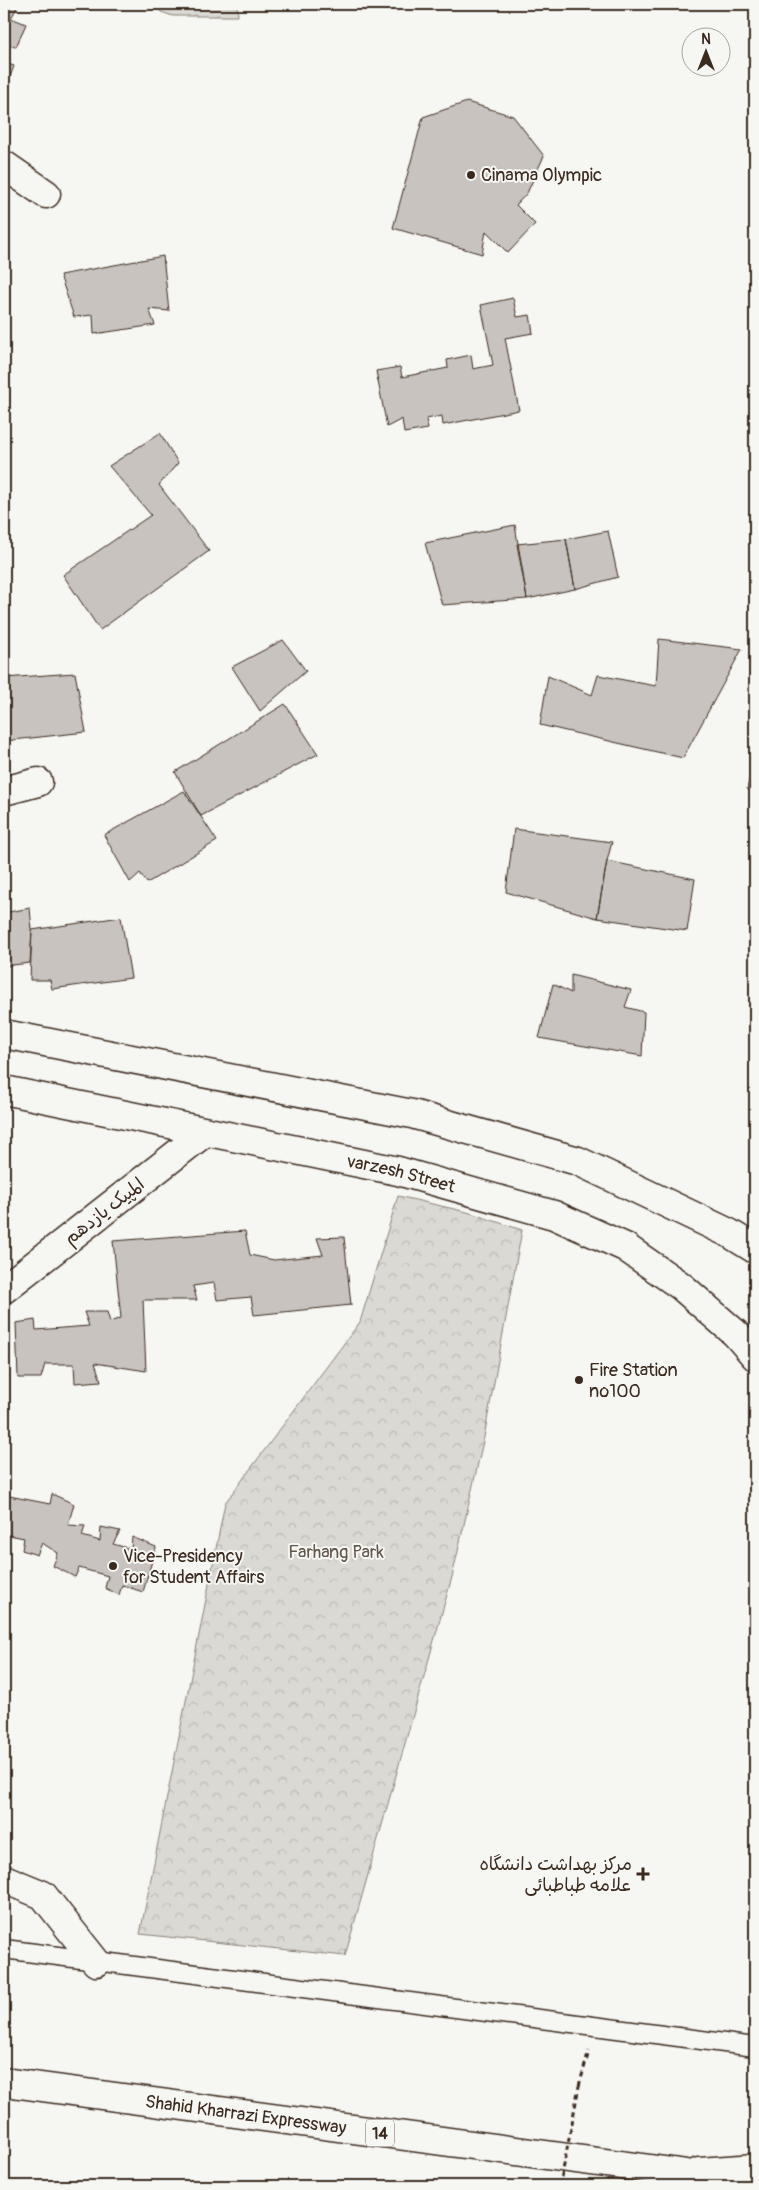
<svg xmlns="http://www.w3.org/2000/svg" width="759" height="2190" viewBox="0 0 759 2190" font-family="Pangolin,'Playpen Sans Arabic',sans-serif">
  <defs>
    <pattern id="park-crowns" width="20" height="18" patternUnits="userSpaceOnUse" patternTransform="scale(1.25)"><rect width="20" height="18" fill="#dad9d3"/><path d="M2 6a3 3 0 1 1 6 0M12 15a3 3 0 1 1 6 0" fill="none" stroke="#bcbab5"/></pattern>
  </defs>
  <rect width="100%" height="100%" fill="#f6f6f2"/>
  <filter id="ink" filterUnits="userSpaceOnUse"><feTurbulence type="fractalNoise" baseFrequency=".02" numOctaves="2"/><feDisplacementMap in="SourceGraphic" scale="10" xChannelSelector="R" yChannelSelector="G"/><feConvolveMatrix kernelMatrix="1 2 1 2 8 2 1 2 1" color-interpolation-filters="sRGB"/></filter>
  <g filter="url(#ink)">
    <path fill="url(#park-crowns)" stroke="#8a8278" d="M156 4H237L238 16H173L161 12Z
      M398 1196 467 1212 522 1230 484 1437 452 1577 345 1956 140 1934 225 1503 360 1322Z"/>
    <path fill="#c8c3be" stroke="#3b2a1e" d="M4 4H19L11 18 26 24 16 47 4 45Z
      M4 63 14 66 4 94Z
      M467 102 513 116 544 156 527 193 516 205 535 224 508 253 486 231 482 254 393 228 423 117Z
      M163 256 169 311 149 309 155 325 94 334 93 315 74 317 60 275Z
      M513 298 517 317 530 315 533 333 505 338 519 410 443 425 442 416 426 419 428 429 404 433 402 419 387 427 376 371 400 367 402 377 448 368 447 360 471 355 473 369 493 365 481 305Z
      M160 433 178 463 159 485 209 551 100 630 63 575 151 515 109 466Z
      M515 525 527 599 442 605 425 543Z
      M608 531 618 577 575 589 566 539Z
      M566 539 575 589 527 599 517 544Z
      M659 639 742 649 683 758 540 725 548 676 592 695 598 675 656 686Z
      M283 640 306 671 260 711 232 667Z
      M75 673 86 732 4 741V678Z
      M285 704 318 754 201 816 175 772Z
      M755 754V791L747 789Z
      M184 791 217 841 147 883 140 873 130 882 104 835Z
      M514 829 612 842 607 861 597 918 506 892Z
      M607 861 695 879 687 931 597 918Z
      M30 908 32 930 30 963 4 966V913Z
      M121 917 131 978 52 989 50 980H30L32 930Z
      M571 975 631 990 625 1007 644 1012 642 1056 539 1038 553 984 571 993Z
      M245 1231 250 1255 274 1260 323 1255 317 1238 344 1237 351 1305 254 1315 251 1297 217 1300 214 1283 193 1286 197 1300H143L146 1371 95 1363 101 1381 75 1383 74 1364H45L41 1378H18L16 1323 35 1320 36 1330 89 1326 84 1312H107L110 1322 121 1318 113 1241Z
      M52 1494 74 1504 68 1525 85 1526 82 1536 100 1541 101 1527 120 1531 113 1544 131 1549 132 1537 156 1547 143 1592 122 1585 119 1595 105 1588 108 1576 79 1568 75 1577 53 1566 58 1553 42 1543 37 1555 22 1550 24 1538 4 1534V1495L50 1504Z"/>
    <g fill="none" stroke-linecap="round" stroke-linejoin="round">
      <defs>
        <path id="lane" d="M4 1949 755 2047"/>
        <path id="street" d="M4 165 46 194
          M4 791 38 782
          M4 1289 205 1132
          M4 1879 43 1895 96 1962"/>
        <g id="secondary">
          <path d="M4 1034 412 1114 578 1161 729 1233 755 1249"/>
          <path id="s1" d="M4 1090 398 1171 554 1215 625 1247 681 1286 736 1334 755 1356"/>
          <path d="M699 2172 755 2168"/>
        </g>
        <g id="highway">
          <path id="s2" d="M4 2082 680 2173 755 2186"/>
        </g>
      </defs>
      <use href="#lane" stroke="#3b2a1e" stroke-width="21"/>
      <use href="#street" stroke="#3b2a1e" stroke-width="31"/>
      <use href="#secondary" stroke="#3b2a1e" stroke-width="31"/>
      <use href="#highway" stroke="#3b2a1e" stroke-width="31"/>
      <path stroke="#3b2a1e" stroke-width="3" stroke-dasharray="5 4" stroke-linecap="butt" d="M579 2086 589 2051"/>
      <use href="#lane" stroke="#f6f6f2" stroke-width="18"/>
      <use href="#street" stroke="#f6f6f2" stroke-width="28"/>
      <use href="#secondary" stroke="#f6f6f2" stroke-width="28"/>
      <use href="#highway" stroke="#f6f6f2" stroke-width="28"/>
      <path stroke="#3b2a1e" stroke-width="3" stroke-dasharray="5 4" stroke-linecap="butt" d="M560 2186 579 2086"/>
    </g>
  </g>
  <g fill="#3b2a1e" stroke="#f6f6f2" stroke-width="2">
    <circle cx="471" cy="175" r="5"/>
    <circle cx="579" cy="1380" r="5"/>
    <circle cx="113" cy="1566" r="5"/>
    <path d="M640.5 1866.5h5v5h5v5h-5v5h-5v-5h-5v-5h5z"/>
  </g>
  <g text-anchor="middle" stroke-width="4" stroke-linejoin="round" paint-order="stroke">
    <rect fill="#f6f6f2" stroke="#73675e" stroke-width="1" x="366" y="2119.5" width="28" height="27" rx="4"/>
    <g font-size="16" font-weight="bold" fill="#3b2a1e">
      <text x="380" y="2139">14</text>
    </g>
    <g font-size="18" fill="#3b2a1e" stroke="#f6f6f2" text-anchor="start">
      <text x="481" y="181">Cinama Olympic</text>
      <text x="589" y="1376">Fire Station<tspan x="589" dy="21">no100</tspan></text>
      <text x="123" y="1562">Vice-Presidency<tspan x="123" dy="21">for Student Affairs</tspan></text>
      <text x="632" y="1870" text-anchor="end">مرکز بهداشت دانشگاه<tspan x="632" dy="21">علامه طباطبائی</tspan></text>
    </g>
    <g font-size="18" fill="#3b2a1e" stroke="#f6f6f2">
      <text dy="6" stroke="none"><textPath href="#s1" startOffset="406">varzesh Street</textPath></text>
      <text transform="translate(104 1211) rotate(-38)" y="6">المپیک یازدهم</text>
      <text dy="6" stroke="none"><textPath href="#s2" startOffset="244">Shahid Kharrazi Expressway</textPath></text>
    </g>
    <g font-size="18" fill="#63564b" stroke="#f6f6f2">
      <text x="336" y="1558">Farhang Park</text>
    </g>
  </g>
  <rect width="759" height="2190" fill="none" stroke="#f6f6f2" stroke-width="20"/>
  <rect x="10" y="10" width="739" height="2170" fill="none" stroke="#3b2a1e" stroke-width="2" filter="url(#ink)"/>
  <g transform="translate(706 52)"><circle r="24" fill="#f6f6f2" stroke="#aba49d"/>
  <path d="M0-4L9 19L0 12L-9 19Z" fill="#3b2a1e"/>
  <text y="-8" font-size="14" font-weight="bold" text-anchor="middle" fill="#3b2a1e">N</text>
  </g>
</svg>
